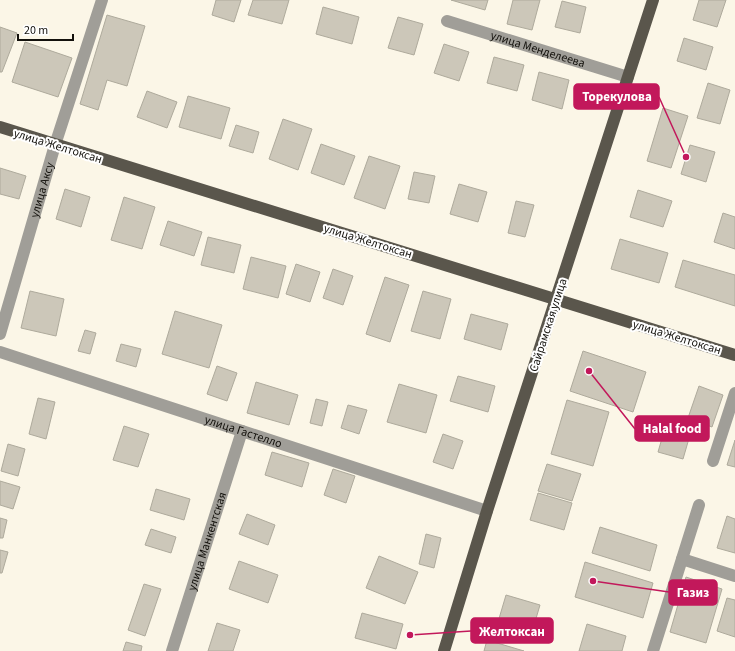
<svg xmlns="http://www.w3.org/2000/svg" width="735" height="651" viewBox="0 0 735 651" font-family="'Source Sans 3',sans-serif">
  <rect width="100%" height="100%" fill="#fbf6e7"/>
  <path fill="#ccc7b9" stroke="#aeaa9c" d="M216 0H241L234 22 212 15Z
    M253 0H289L282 24 248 15Z
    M451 0H488L485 10Z
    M513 0H540L532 30 507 24Z
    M699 0H726L717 27 693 20Z
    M562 1 586 7 580 33 555 27Z
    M323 7 359 17 352 44 316 34Z
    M107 15 145 26 127 86 107 80 98 110 80 104Z
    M398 17 423 24 414 55 388 48Z
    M0 27 17 33 2 72H0Z
    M684 38 713 47 706 70 677 61Z
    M25 42 72 58 58 97 12 82Z
    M444 44 469 52 459 81 434 73Z
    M494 57 524 65 517 91 487 83Z
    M539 72 569 80 562 109 532 100Z
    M708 83 730 90 720 124 697 118Z
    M147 91 177 102 167 128 137 117Z
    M188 96 230 108 221 139 179 127Z
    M663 108 688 116 671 168 647 161Z
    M283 119 312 129 298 170 269 159Z
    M236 125 259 132 253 153 229 146Z
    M321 144 355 156 344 185 311 173Z
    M690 145 715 152 706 182 681 174Z
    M369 156 400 166 385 209 354 198Z
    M0 168 26 176 19 199 0 194Z
    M414 172 435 176 429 203 408 199Z
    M459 184 487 192 478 222 450 214Z
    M65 189 90 197 81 227 56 219Z
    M638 190 672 201 663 227 630 217Z
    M124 197 155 207 142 249 111 240Z
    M516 201 534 205 525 237 508 233Z
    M723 213 735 217V249L714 242Z
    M168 221 202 232 194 256 160 245Z
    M208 237 241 245 234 273 201 265Z
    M620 239 668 253 659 283 611 269Z
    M251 257 286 266 278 298 243 289Z
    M683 260 735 275V306L675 287Z
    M296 264 320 272 310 302 286 294Z
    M333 269 353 276 343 305 323 298Z
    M385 277 409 285 390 342 366 334Z
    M30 291 64 299 56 336 21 328Z
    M423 291 451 299 440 339 411 331Z
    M175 311 222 325 209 368 162 354Z
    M471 314 508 324 501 350 464 339Z
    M85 330 96 333 90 354 78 351Z
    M121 344 141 349 136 367 116 361Z
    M583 351 646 372 633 412 570 391Z
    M217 366 237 373 227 401 207 394Z
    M458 376 495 386 488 412 450 401Z
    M256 382 298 395 289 425 247 413Z
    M399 384 437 395 426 433 387 422Z
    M699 386 723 395 712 427 688 418Z
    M38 398 55 402 46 439 29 434Z
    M316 399 328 402 322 426 310 423Z
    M567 400 609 412 593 466 551 454Z
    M348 405 367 410 359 434 341 428Z
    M124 426 149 434 138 467 113 460Z
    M665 428 690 435 683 459 658 452Z
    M443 434 463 441 453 469 433 462Z
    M735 440V467L727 465Z
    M8 444 25 449 18 476 1 471Z
    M272 452 309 463 302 487 265 475Z
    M547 464 581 474 572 501 538 491Z
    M333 469 355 476 346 503 324 495Z
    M0 481 20 487 13 509 0 505Z
    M156 489 190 499 184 520 150 510Z
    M538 493 572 503 564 530 530 520Z
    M247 514 275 525 268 545 239 534Z
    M727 516 735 519V553L717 548Z
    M0 518 7 520 3 538H0Z
    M600 527 657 545 650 571 592 553Z
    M151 529 176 537 171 553 145 545Z
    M426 534 441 538 434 568 419 564Z
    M0 550 8 552 2 573H0Z
    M379 556 418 572 405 604 366 588Z
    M239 561 278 575 268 603 229 589Z
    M585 562 653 583 643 618 575 597Z
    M686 577 722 589 706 643 670 632Z
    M144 584 161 589 145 636 128 630Z
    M506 595 540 605 532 632 498 622Z
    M727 598 735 600V637L717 631Z
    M362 613 403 624 396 649 355 638Z
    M217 623 240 630 233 651H208Z
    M587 624 626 636 622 651H579Z
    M487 640 524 651H484Z
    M126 642 142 646 141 651H123Z"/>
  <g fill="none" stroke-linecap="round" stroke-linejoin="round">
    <g stroke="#a09e98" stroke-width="12">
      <path id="s1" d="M447 21 628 77"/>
      <path id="s2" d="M0 334 55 145 102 0"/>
      <path id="s3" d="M0 352 487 511"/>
      <path d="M713 461 735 393"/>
      <path d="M682 559 735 576"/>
      <path id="s4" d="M172 651 242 431"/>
      <path d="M653 651 699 505"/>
    </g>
    <path stroke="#5a564c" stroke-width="12" d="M0 127 735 355
      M444 651 487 511 653 0"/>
  </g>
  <g text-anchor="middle" stroke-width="4" stroke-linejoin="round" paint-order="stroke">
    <g font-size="12" fill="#13110c" stroke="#fff">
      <text dy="4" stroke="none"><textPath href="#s1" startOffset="95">улица Менделеева</textPath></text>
      <text transform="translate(58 146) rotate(17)" y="4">улица Желтоксан</text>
      <text dy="4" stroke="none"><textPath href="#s2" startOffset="150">улица Аксу</textPath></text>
      <text transform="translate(368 241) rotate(17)" y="4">улица Желтоксан</text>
      <text transform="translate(548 325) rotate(-72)" y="4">Сайрамская улица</text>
      <text transform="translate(677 337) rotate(17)" y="4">улица Желтоксан</text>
      <text dy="4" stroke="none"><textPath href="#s3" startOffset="256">улица Гастелло</textPath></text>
      <text dy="4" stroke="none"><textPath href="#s4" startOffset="115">улица Манкентская</textPath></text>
    </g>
  </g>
  <path fill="none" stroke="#c2185b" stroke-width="1.5" d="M686 157L659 97M589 371L635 429M593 581L669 592M410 635L471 631"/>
  <g fill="#c2185b" stroke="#fff" stroke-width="1.5">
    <circle cx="686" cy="157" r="4"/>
    <circle cx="589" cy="371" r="4"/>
    <circle cx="593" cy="581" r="4"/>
    <circle cx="410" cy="635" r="4"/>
  </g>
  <g fill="#c2185b" stroke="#c2185b" stroke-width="1.5">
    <rect x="574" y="84" width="85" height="25" rx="4"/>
    <rect x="635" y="416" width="74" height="25" rx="4"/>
    <rect x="669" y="580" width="48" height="25" rx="4"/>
    <rect x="471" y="618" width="82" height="25" rx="4"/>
  </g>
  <g font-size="13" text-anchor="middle" font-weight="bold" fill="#fff">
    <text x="617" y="101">Торекулова</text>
    <text x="672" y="433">Halal food</text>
    <text x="693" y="597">Газиз</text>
    <text x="512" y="636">Желтоксан</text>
  </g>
  <path d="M18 34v6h55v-6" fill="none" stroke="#13110c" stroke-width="2"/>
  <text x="24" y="34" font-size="12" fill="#13110c" stroke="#ffffff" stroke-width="3" paint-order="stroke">20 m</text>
</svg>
